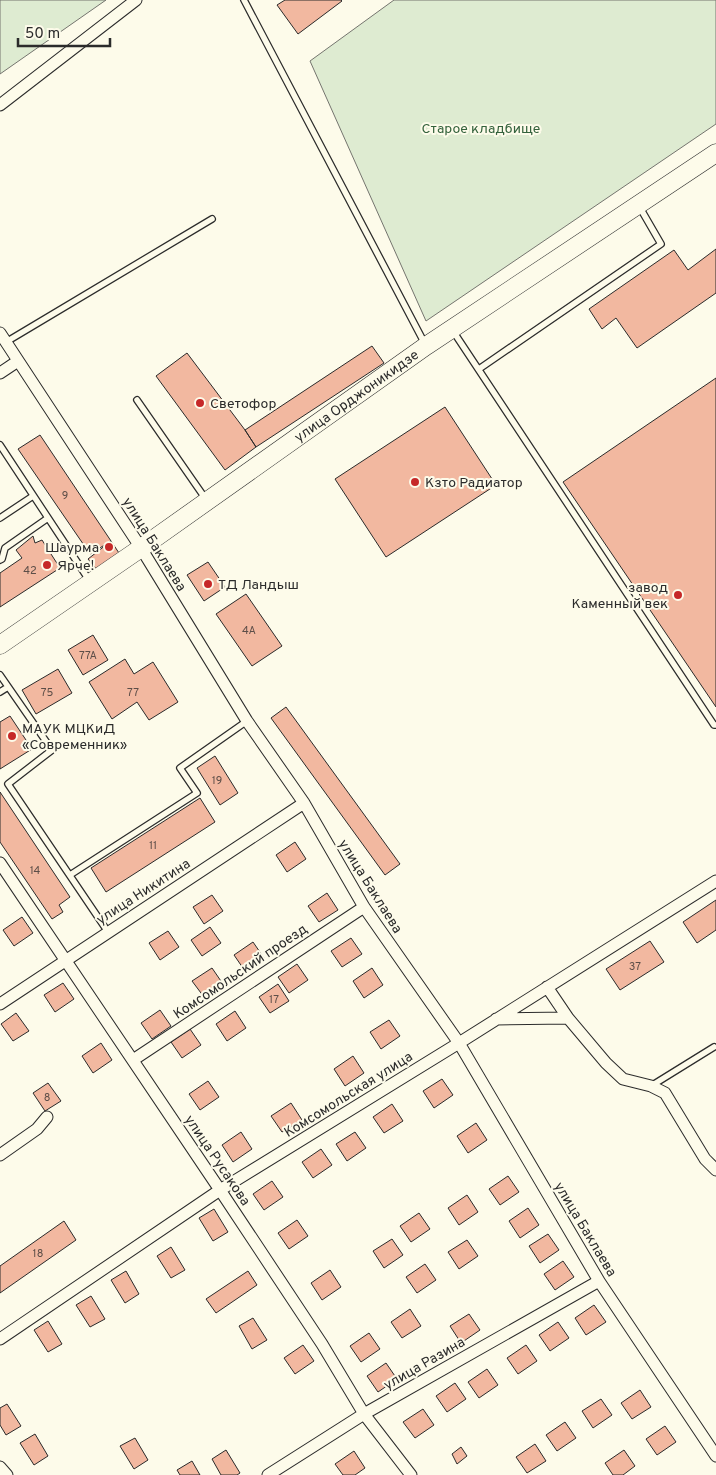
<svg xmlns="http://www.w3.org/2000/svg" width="716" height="1475" viewBox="0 0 716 1475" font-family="Overpass,sans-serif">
  <rect width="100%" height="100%" fill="#fdfbea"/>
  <path fill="#deebd1" stroke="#74746e" d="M0 0H106L0 74Z
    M394 0H716V124L426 321 310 61Z"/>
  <path fill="#f2b8a0" stroke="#2b2b2b" d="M285 0H341L342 1 298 34 277 5Z
    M716 249V293L637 348 616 318 602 329 589 309 674 250 688 270Z
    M372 346 384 363 256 447 245 430Z
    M187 353 245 430 256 447 225 470 156 376Z
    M716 378V707L563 482Z
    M445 407 496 485 386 557 335 479Z
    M40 435 111 541 90 554 18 449Z
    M33 536 35 543 42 540 60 568 0 607V573L22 558 16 550Z
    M111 541 119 553 97 570 88 559Z
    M208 562 225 587 204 601 187 575Z
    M246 594 282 646 252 666 216 614Z
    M93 635 108 660 83 675 68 650Z
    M125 659 134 674 153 662 178 702 149 720 137 702 112 719 89 682Z
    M58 669 72 693 36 714 22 690Z
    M286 707 400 864 385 875 271 718Z
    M10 716 32 749 0 769V722Z
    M215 756 238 793 220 805 197 768Z
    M0 792 70 897 59 905 63 912 52 919 0 842Z
    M200 798 215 822 106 892 91 868Z
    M295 842 306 859 287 872 276 855Z
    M327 893 338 910 319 922 308 906Z
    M212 895 223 911 204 924 193 907Z
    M716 900V930L697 943 683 922Z
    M22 917 33 933 14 946 3 930Z
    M210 927 221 943 202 956 191 940Z
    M168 931 179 947 160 960 149 943Z
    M351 938 362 954 342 967 331 951Z
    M650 941 664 962 620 990 606 969Z
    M253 942 264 958 245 971 234 955Z
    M297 964 308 980 289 993 278 977Z
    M212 968 223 984 204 997 192 981Z
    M372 968 383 985 364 998 353 981Z
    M63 983 74 999 55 1012 44 995Z
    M278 984 289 1001 270 1013 259 997Z
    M160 1010 171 1026 152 1039 141 1023Z
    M235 1011 246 1028 227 1041 216 1024Z
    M16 1013 29 1031 13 1041 1 1024Z
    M389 1020 400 1036 381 1049 370 1032Z
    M190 1029 201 1045 182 1058 171 1042Z
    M101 1043 112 1060 93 1073 82 1056Z
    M353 1056 364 1073 345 1086 334 1069Z
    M442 1079 453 1095 434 1108 423 1091Z
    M208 1081 219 1097 200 1110 189 1094Z
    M48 1083 61 1101 45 1111 33 1093Z
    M291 1103 302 1120 282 1132 271 1116Z
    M392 1104 403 1121 384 1133 373 1117Z
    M476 1123 487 1140 468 1153 457 1136Z
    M241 1132 252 1149 233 1162 222 1145Z
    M355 1132 366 1148 347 1161 336 1144Z
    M321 1149 332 1165 313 1178 302 1162Z
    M508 1176 519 1192 500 1205 489 1189Z
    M272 1181 283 1197 264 1210 253 1194Z
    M467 1195 478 1212 459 1225 448 1208Z
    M528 1208 539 1225 520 1238 509 1221Z
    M214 1209 228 1232 213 1241 199 1218Z
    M419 1213 430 1229 411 1242 400 1226Z
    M297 1220 308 1236 289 1249 278 1233Z
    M64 1221 76 1240 0 1293V1266Z
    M548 1234 559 1250 540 1263 529 1246Z
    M392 1239 403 1255 384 1268 373 1251Z
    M467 1240 478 1256 459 1269 448 1252Z
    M171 1247 185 1270 171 1278 157 1256Z
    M563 1261 574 1277 555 1290 544 1274Z
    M425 1264 436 1280 417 1293 406 1277Z
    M330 1270 341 1287 322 1300 311 1283Z
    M126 1271 139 1294 125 1303 111 1280Z
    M248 1271 257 1285 216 1313 206 1299Z
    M91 1296 105 1319 90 1327 76 1305Z
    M594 1305 606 1322 586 1335 575 1318Z
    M410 1309 421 1326 402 1338 391 1322Z
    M469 1314 480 1330 461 1343 450 1326Z
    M253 1318 267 1340 252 1349 239 1326Z
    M48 1321 62 1344 48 1352 34 1330Z
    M558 1322 569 1338 550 1351 539 1335Z
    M369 1333 380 1349 361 1362 350 1346Z
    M303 1345 314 1361 295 1374 284 1358Z
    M526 1345 537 1361 518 1374 507 1358Z
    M386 1363 397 1379 378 1392 367 1376Z
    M487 1369 498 1385 479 1398 468 1382Z
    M455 1383 466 1399 447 1412 436 1396Z
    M640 1390 651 1407 632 1419 621 1403Z
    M601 1399 612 1415 593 1428 582 1411Z
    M7 1404 21 1426 6 1435 0 1425V1408Z
    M423 1409 434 1425 415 1438 403 1422Z
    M565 1422 576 1438 557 1451 546 1435Z
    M665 1426 676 1442 657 1455 646 1439Z
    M35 1434 48 1456 34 1465 20 1443Z
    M135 1438 148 1460 134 1469 120 1446Z
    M535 1444 546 1461 527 1473 516 1457Z
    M461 1447 467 1456 457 1464 452 1454Z
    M226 1450 240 1473 237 1475H221L212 1459Z
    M624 1450 635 1466 623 1475H613L605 1463Z
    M354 1451 365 1468 355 1475H343L335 1464Z
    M192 1461 200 1475H180L177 1470Z"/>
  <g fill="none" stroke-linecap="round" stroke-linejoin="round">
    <defs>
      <path id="service" d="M244 0 425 344
        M453 331 714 725H716
        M6 342 212 219
        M479 369 661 244 639 206
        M137 400 205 498
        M0 445 89 580
        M0 518 33 496
        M0 560 2 559 5 548 48 518
        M0 675 52 750 8 784 108 932
        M0 692 8 687
        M70 875 197 793 180 768 247 721
        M651 1086 714 1047"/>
      <path id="minor" d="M0 105 136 0
        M0 333 141 548 247 721 304 803 364 907 459 1043 599 1281 716 1456
        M0 373 18 361
        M0 863 220 1190 322 1344 364 1414 411 1475
        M547 987 568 1018
        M0 1004 304 803
        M496 1019 568 1018 606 1063 623 1079 651 1086 665 1093 705 1159 716 1170
        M133 1060 364 907
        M0 1155 37 1129 47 1117
        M0 1339 220 1190 459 1043 716 881
        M0 1467 7 1475
        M268 1475 364 1414 599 1281"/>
      <g id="primary">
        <path id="s1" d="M0 645 141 548 426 346 716 153"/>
      </g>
    </defs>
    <use href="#service" stroke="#2b2b2b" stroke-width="8"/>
    <use href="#minor" stroke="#2b2b2b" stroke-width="13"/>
    <use href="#primary" stroke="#2b2b2b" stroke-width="19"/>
    <use href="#service" stroke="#fdfbea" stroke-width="5.5"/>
    <use href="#minor" stroke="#fdfbea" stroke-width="11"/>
    <use href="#primary" stroke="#fdfbea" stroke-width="18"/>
  </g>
  <g fill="#c62828" stroke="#fdfbea" stroke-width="2">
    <circle cx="200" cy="403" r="5"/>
    <circle cx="415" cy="482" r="5"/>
    <circle cx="109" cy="547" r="5"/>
    <circle cx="47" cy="565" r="5"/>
    <circle cx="208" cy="584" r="5"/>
    <circle cx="678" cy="595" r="5"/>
    <circle cx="12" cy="736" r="5"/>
  </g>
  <g text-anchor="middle" stroke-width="4" stroke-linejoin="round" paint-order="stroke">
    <g font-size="11" fill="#5d4e48">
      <text x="65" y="499">9</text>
      <text x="30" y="574">42</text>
      <text x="249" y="634">4А</text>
      <text x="88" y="659">77А</text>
      <text x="47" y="696">75</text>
      <text x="133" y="696">77</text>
      <text x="217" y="784">19</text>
      <text x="153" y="849">11</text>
      <text x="35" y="874">14</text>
      <text x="635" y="970">37</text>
      <text x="274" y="1003">17</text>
      <text x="47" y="1101">8</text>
      <text x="38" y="1257">18</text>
    </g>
    <g font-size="14" fill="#34623c" stroke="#fdfbea">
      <text x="481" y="133">Старое кладбище</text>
    </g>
    <g font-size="14" fill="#2b2b2b" stroke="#fdfbea">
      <text dy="5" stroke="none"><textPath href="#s1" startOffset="435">улица Орджоникидзе</textPath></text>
      <text transform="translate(155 544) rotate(58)" y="5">улица Баклаева</text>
      <text transform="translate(371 886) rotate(58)" y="5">улица Баклаева</text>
      <text transform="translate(143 891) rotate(-33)" y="5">улица Никитина</text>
      <text transform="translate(240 971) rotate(-34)" y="5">Комсомольский проезд</text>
      <text transform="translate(348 1094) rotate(-32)" y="5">Комсомольская улица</text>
      <text transform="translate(218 1160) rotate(56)" y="5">улица Русакова</text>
      <text transform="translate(586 1229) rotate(59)" y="5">улица Баклаева</text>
      <text transform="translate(424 1363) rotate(-30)" y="5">улица Разина</text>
    </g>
    <g font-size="14" fill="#2b2b2b" stroke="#fdfbea" text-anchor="start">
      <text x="210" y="408">Светофор</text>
      <text x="425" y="487">Кзто Радиатор</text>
      <text x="99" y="552" text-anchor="end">Шаурма</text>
      <text x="57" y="570">Ярче!</text>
      <text x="218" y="589">ТД Ландыш</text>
      <text x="668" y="592" text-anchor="end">завод<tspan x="668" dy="16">Каменный век</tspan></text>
      <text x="22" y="733">МАУК МЦКиД<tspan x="22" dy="16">«Современник»</tspan></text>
    </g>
  </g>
  <path d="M18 38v8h92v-8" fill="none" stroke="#2b2b2b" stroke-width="2.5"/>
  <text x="25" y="38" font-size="15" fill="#2b2b2b" stroke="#fdfbea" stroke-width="4" paint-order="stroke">50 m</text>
</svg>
